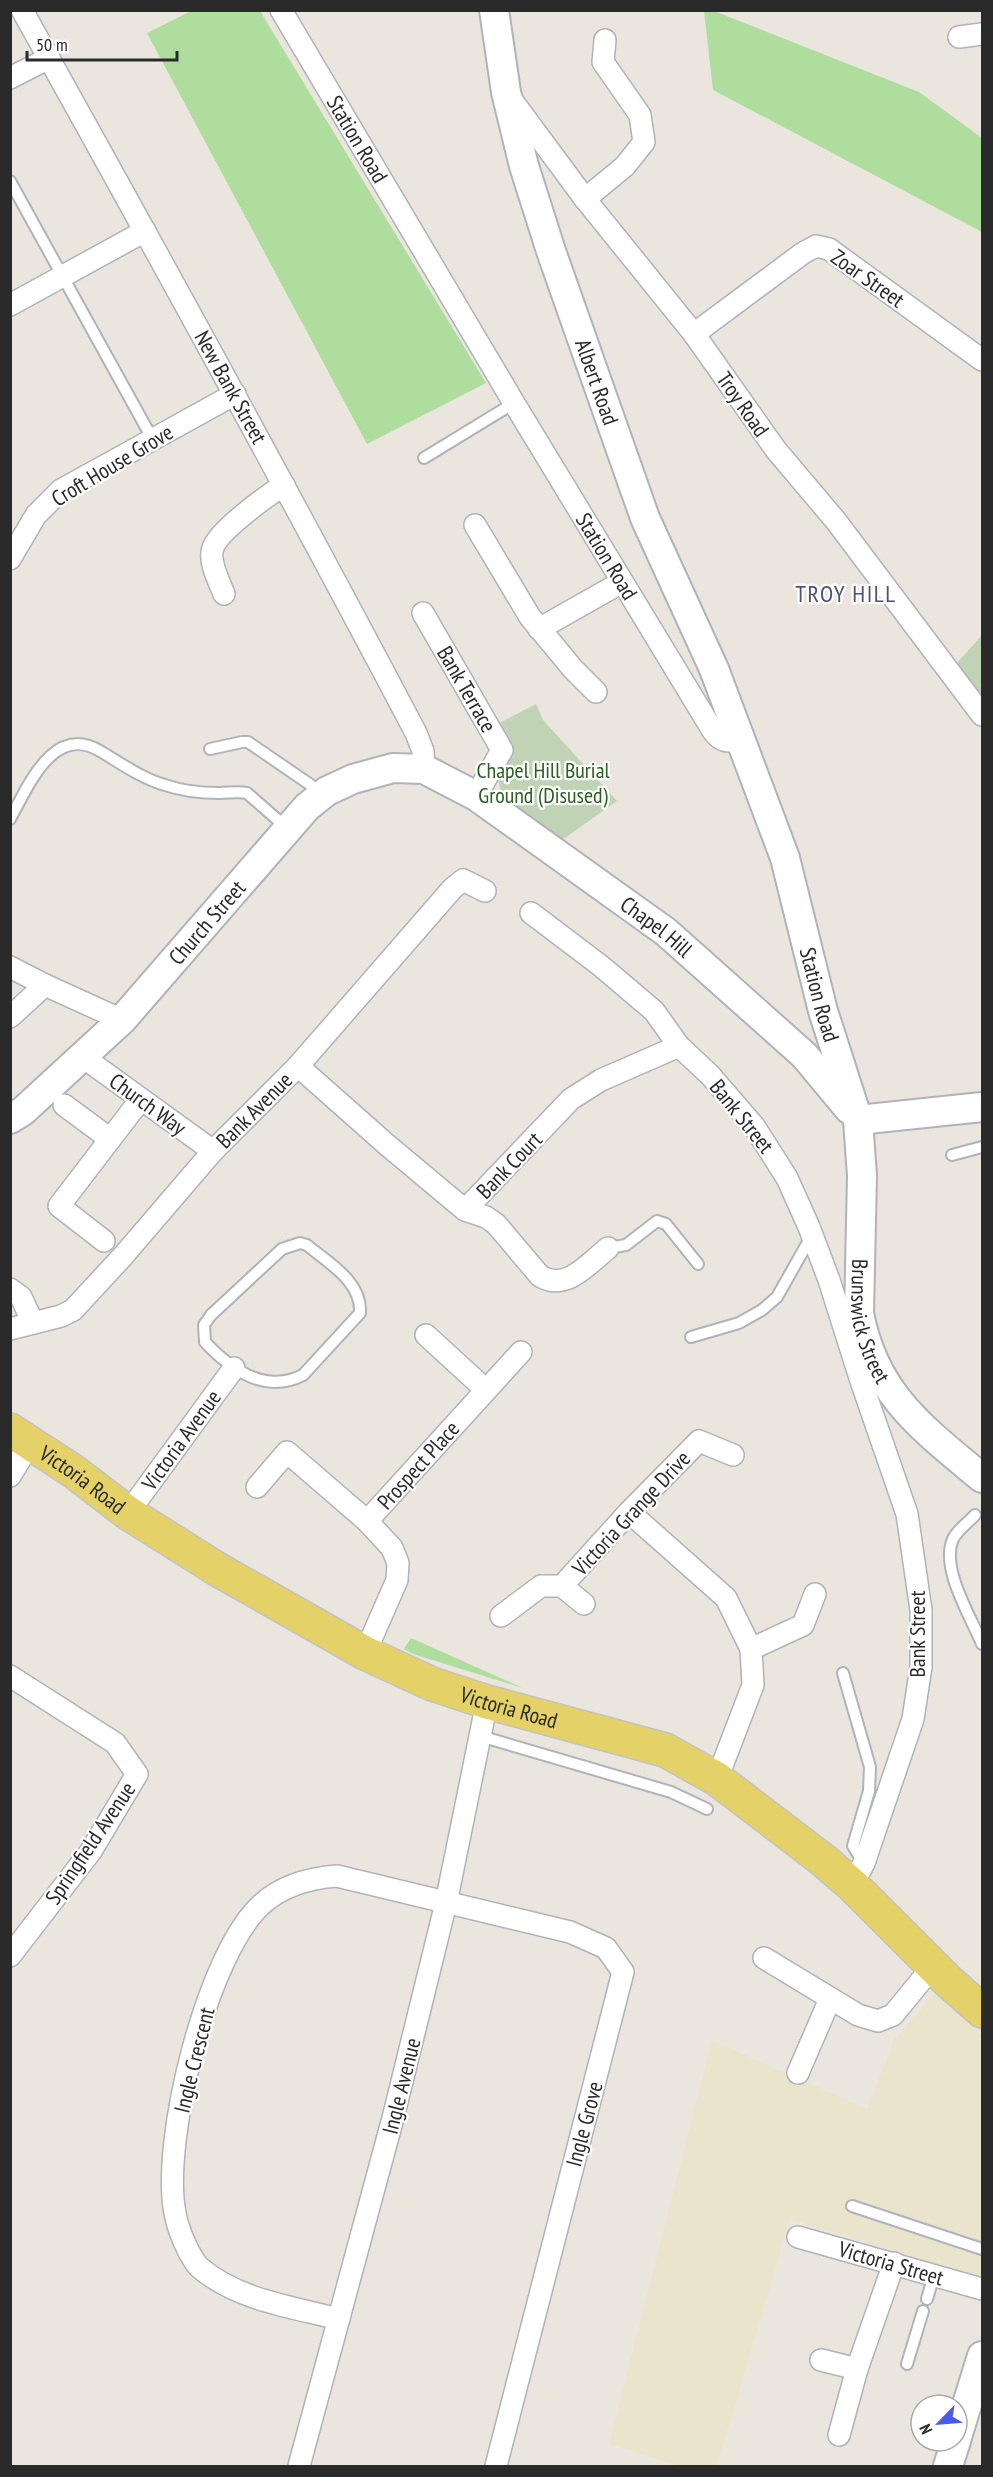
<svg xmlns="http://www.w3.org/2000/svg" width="993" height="2477" viewBox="0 0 993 2477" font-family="'PT Sans Narrow',sans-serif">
  <rect width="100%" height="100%" fill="#eae6dd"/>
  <path fill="#ebe4cd" d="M937 1992 982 2035V2278L790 2219 717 2466H678L609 2444 712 2040 867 2109 894 2039Z"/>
  <path fill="#aedd9e" d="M191 11H260L486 383 367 444 147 33Z
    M704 11H714L919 92 982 138V232L713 90Z
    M411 1638 523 1688 413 1654 404 1649Z"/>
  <path fill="#c1d3b5" d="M982 635V697L956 664Z
    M536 704 543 720 617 801 555 845 504 807 488 729Z"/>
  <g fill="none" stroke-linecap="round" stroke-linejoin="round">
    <defs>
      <path id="lane" d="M10 181 153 440
        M424 458 514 403
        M210 749 242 742H248L321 792
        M10 819C28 787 53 723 100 751 122 764 141 778 165 785 182 791 202 793 220 793 229 793 238 791 247 793L287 828
        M952 1155 982 1147
        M300 1243 307 1245C328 1263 362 1281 360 1313L303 1375C266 1394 231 1370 205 1342L204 1325 211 1315 282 1249Z
        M608 1248 626 1245 657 1221 666 1224 698 1264
        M691 1337 739 1323 762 1310 777 1297 812 1235
        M975 1515C969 1522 957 1530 953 1539 940 1568 971 1617 982 1644
        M843 1673 870 1767 869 1791 853 1846 863 1862
        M480 1736 671 1792 707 1809
        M852 2206 982 2249
        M927 2299 934 2275
        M907 2364 923 2311"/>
      <g id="street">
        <path d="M22 10C156 250 288 490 416 733L423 751 424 769"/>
        <path id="s1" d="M281 10 514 403 713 731C721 742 727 742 740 740"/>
        <path d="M959 37 982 34"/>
        <path d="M10 78 49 58"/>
        <path d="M511 99 585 199 694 334 776 450 836 521 982 715"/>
        <path d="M585 199 625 166 644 142 640 115 603 62 605 40"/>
        <path d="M10 305 145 231"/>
        <path d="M694 334 803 253 816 246 829 249 982 360"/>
        <path d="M475 525 530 617 573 669 596 692"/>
        <path d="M10 559 36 515 61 490 235 394"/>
        <path d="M224 594C219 581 208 561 213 548 218 531 268 495 284 485"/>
        <path d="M423 613 502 750 476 796"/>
        <path d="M539 629 622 582"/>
        <path d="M531 913 601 966 654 1011 679 1046 710 1075 754 1126 787 1178 809 1227 829 1280 861 1381 907 1514 921 1610V1667L913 1719 864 1863 852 1885"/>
        <path d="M10 967 45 985 122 1020"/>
        <path d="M10 1017 45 985"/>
        <path d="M83 1057 213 1151"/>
        <path d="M298 1066 386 1144 465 1210 571 1099 601 1080 679 1046"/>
        <path d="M64 1105 110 1139"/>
        <path d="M465 1210 486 1217 496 1224 540 1276C566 1292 588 1264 608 1248"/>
        <path d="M104 1241 59 1206 141 1099"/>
        <path d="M10 1289 21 1297 33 1323"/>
        <path d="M10 1329 61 1316 73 1310 123 1256 213 1151 298 1066 453 888 463 880 485 891"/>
        <path d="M426 1335 486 1390"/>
        <path d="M10 1476 30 1443"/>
        <path d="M257 1487 287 1452 367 1521 392 1548 398 1563 397 1580 365 1653"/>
        <path d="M629 1512 726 1598 751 1649 753 1685 717 1779"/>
        <path d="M128 1513 234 1368"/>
        <path d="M367 1521 521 1352"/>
        <path d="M562 1586 584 1604"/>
        <path d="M501 1616 541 1586H562L629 1512 699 1441 733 1455"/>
        <path d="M751 1649 803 1625 815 1594"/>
        <path d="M10 1676 115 1743 137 1774 91 1851 10 1956"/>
        <path d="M764 1958 858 2015 878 2021 893 2015 933 1966"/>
        <path d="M798 2073 830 1999"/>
        <path d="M798 2237 982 2289"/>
        <path d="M339 2319C292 2307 237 2300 199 2267 195 2263 192 2257 189 2252 183 2240 177 2226 175 2213 161 2142 207 1953 262 1904 283 1885 310 1878 337 1876L570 1932 606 1948 623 1972 496 2466"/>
        <path d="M821 2360 857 2369"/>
        <path d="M839 2435 857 2369 894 2263"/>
        <path d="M299 2466 393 2118 446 1903 487 1702"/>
      </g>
      <g id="secondary">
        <path id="s2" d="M494 10 506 92 524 166 551 251 645 518 714 669 785 858 823 1011 858 1120 862 1176 859 1313C874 1394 923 1429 982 1478"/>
        <path id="s3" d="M10 1119 23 1111 122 1020 307 807 327 791 353 779 393 768 424 769 476 796 666 932 804 1055 849 1109"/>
        <path d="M858 1120 982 1107"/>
        <path d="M957 2437 982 2356"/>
        <path d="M948 2466 956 2441"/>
      </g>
      <g id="primary">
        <path id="s4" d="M10 1430 73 1471 128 1513 217 1569 365 1653 432 1684 487 1702 665 1750 717 1779 823 1860 852 1885 947 1980 982 2011"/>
      </g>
    </defs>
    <use href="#lane" stroke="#b0b2bc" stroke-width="14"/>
    <use href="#street" stroke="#b0b2bc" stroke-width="24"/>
    <use href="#secondary" stroke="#b0b2bc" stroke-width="32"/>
    <use href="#primary" stroke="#c3c3c3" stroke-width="36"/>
    <use href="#lane" stroke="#fff" stroke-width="10"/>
    <use href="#street" stroke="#fff" stroke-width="21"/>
    <use href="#secondary" stroke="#fff" stroke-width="28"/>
    <use href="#primary" stroke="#e4d268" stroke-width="33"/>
  </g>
  <g text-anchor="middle" stroke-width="4.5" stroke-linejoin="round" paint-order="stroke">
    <g font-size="22" fill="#2a2a2a" stroke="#fff">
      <text dy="8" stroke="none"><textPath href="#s1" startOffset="150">Station Road</textPath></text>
      <text transform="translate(868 278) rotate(35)" y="8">Zoar Street</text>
      <text dy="8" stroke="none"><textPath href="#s2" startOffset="387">Albert Road</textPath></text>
      <text transform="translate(231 387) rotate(61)" y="8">New Bank Street</text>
      <text transform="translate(743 404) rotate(55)" y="8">Troy Road</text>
      <text transform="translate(112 465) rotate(-31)" y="8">Croft House Grove</text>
      <text dy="8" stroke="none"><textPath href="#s1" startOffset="636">Station Road</textPath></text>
      <text transform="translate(467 689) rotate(60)" y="8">Bank Terrace</text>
      <text dy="8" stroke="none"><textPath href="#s3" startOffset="279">Church Street</textPath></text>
      <text dy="8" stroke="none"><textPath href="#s3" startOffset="840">Chapel Hill</textPath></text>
      <text dy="8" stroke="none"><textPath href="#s2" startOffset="1040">Station Road</textPath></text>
      <text transform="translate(148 1104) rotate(36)" y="8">Church Way</text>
      <text transform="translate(254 1110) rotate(-45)" y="8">Bank Avenue</text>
      <text transform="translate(742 1116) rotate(51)" y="8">Bank Street</text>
      <text transform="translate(509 1165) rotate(-46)" y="8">Bank Court</text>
      <text dy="8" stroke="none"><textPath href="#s2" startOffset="1374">Brunswick Street</textPath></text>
      <text transform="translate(181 1440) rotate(-54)" y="8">Victoria Avenue</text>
      <text transform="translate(418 1465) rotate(-48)" y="8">Prospect Place</text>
      <text dy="8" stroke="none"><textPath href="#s4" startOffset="88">Victoria Road</textPath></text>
      <text transform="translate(631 1513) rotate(-47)" y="8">Victoria Grange Drive</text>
      <text transform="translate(917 1634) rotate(-90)" y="8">Bank Street</text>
      <text dy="8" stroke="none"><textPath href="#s4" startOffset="574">Victoria Road</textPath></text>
      <text transform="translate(90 1843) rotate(-56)" y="8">Springfield Avenue</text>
      <text transform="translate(194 2060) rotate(-76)" y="8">Ingle Crescent</text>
      <text transform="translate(401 2086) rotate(-76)" y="8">Ingle Avenue</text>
      <text transform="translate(584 2124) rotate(-75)" y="8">Ingle Grove</text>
      <text transform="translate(891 2263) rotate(16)" y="8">Victoria Street</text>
    </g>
    <g font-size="22" fill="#286020" stroke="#fff">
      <text x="543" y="778">Chapel Hill Burial<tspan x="543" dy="25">Ground (Disused)</tspan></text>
    </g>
    <g font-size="24" letter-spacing="1.5" fill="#4e5276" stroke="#fff">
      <text x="846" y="602">TROY HILL</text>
    </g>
  </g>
  <rect width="993" height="2477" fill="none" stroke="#2a2a2a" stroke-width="24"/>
  <g transform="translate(939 2423) rotate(245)"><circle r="28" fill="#ffffff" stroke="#aaaaaa" stroke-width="1.5"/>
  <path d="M0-4.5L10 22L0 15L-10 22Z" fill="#4a5aea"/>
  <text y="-9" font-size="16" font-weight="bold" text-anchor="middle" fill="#2a2a2a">N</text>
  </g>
  <path d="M27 51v9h150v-9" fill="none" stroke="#2a2a2a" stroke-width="3"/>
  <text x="36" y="51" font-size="18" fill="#2a2a2a" stroke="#ffffff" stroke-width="4.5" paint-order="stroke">50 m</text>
</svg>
